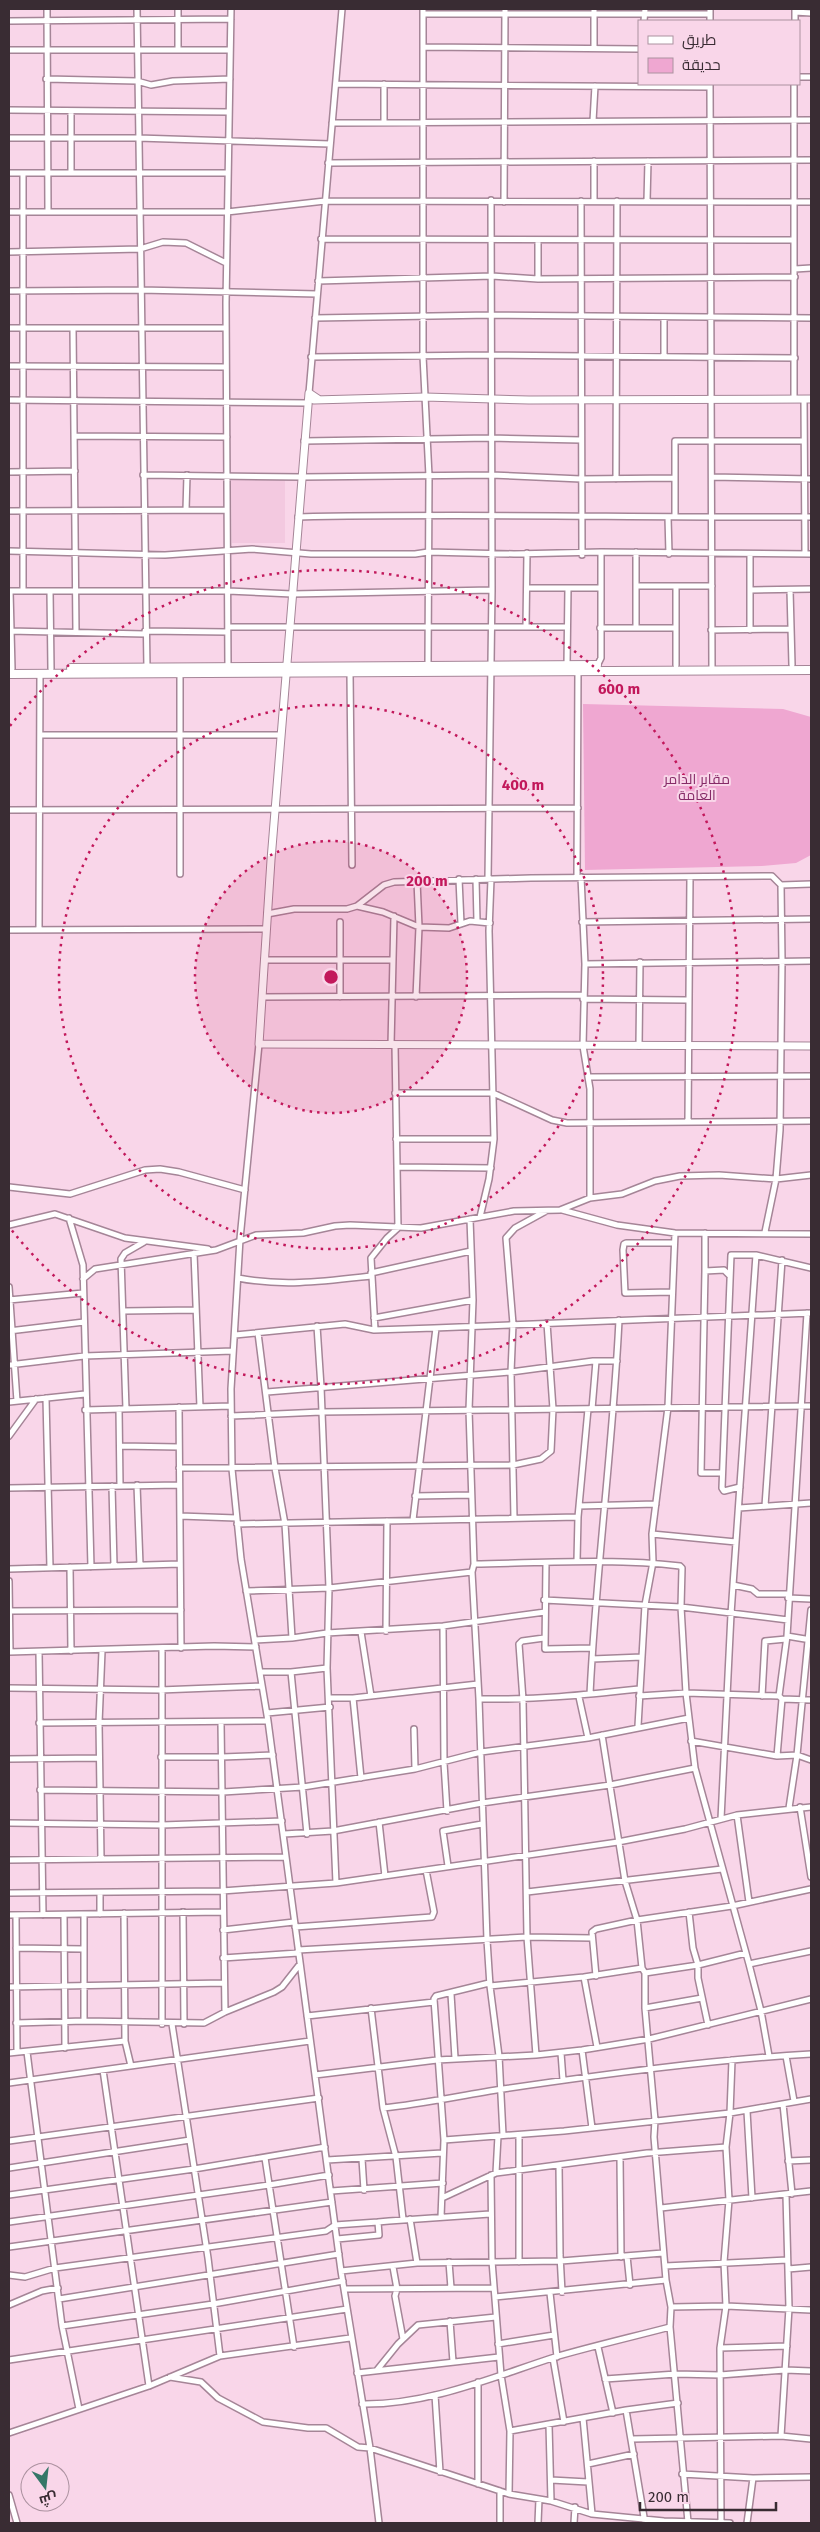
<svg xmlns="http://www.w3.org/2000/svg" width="820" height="2532" viewBox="0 0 820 2532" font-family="'Fira Sans',Cairo,sans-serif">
  <rect width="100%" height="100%" fill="#f9d6e9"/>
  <path fill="#f3c9e0" d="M231 478 285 479V543H232Z"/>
  <path fill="#efa7d1" d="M583 704 783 709 811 717V855L796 863 762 866 585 870Z"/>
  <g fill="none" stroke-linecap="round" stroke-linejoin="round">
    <defs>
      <path id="street" d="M47 9 48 212
        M137 9 147 668
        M423 9V356L429 476 428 666
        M795 9V21
        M795 12 811 13
        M423 14H710
        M9 21 231 19
        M644 21 645 9
        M710 21V9
        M423 47 639 49
        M594 48V9
        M178 49V9
        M9 50H230
        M799 77H811
        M46 79 137 81 151 85 173 81 230 79
        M336 84 710 87
        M384 84V122
        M710 84 712 670
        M9 110 229 112
        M71 111V173
        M593 121 595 86
        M332 123 811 120
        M9 138H138L330 144
        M328 163 811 160
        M9 173H228
        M23 173V591
        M581 201 582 555
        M594 201V161
        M647 201 648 161
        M504 202 505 9
        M9 212H227L325 201 811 202
        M321 239 794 240
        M538 240V279
        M9 252 140 249 163 242 186 243 226 263
        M795 269 811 268
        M318 281 492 276 538 279 795 277
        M9 291 140 290 317 294
        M315 318 491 315 811 318
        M9 328H226
        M73 328 76 632
        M664 356V317
        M311 357 490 355 795 358
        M9 366 226 367
        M309 393 342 9
        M794 399V84
        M804 399 805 554
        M9 400 308 403
        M74 436 227 437
        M304 441 490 438 581 440
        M9 472 75 471
        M143 475 302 477 491 475 581 479 674 478
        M712 477 811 479
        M616 479 617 201
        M186 510 187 475
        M9 511 227 510
        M298 517C469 513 640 518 811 517
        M668 517 669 554
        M675 517V441H804
        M9 551 165 555 252 549 311 554H415L428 552 514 554 601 552 811 554
        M636 552V627
        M750 554V630
        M636 586H712
        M527 588H600
        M751 590 811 589
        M790 590 792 665
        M9 591H228L292 594 492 590
        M10 591 12 669
        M50 591 51 669
        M229 627H567
        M526 627 527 553
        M600 628H676
        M711 630 790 629
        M9 631 145 634
        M145 631 227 632
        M567 665 568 588
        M676 665V587
        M228 668 226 303 231 9
        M596 668 601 658V552
        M350 673 352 865
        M40 735H281
        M9 810 578 808
        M180 874V674
        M577 877 578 670
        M581 877 585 964 583 1046 590 1089V1198
        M459 879 461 924
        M476 879 477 921
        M488 879 492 590 491 200
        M781 885 811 884
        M357 906 383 912 419 927 449 928 470 921 490 923
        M267 914 294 909H347L357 906 384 885 394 882 531 878 772 876 781 885 782 961 780 1130 776 1179 765 1232
        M582 922 811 919
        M39 929 40 673
        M9 930 266 929
        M264 960H393
        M585 964 811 961
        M262 997 583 995
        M340 997V922
        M416 997 419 927 417 881
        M583 999 687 1000
        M259 1044 240 1239 231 1389 232 1469 241 1559 268 1721 341 2271 370 2448 379 2523
        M391 1045 394 916
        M639 1046 640 962
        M589 1077 811 1076
        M395 1093H493L552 1120 567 1123 811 1121
        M688 1120 690 877
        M396 1139H494
        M397 1167 491 1168
        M9 1187 70 1194 145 1170 160 1169 179 1172 245 1190
        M562 1210 617 1225 675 1233 811 1234
        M480 1217 489 1179 494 1139 489 931 491 879
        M69 1218 83 1265 91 1567
        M470 1219 473 1300 469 1410 474 1564 472 1572 479 1699 487 1940 490 1986 499 2056 503 2135
        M9 1225 55 1214 125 1238 208 1249
        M705 1233V1271
        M194 1253 200 1407
        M371 1273 471 1251
        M238 1278C283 1287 326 1281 371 1276
        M83 1279 95 1269 216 1250 256 1235 303 1233 335 1226 350 1225 421 1228 514 1211 560 1210 590 1198 622 1194 655 1181 680 1176 719 1175 776 1179 811 1175
        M9 1287 17 1401
        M672 1292 625 1293 623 1250 624 1244 626 1243H674
        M9 1300 83 1293
        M123 1311 196 1310
        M374 1318 473 1300
        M317 1326 321 1387 329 1588 327 1668 336 1883
        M375 1330 371 1258 387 1238 398 1228 395 1045
        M9 1331 84 1322
        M258 1333 275 1468 285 1524 292 1638
        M235 1335 345 1324 374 1330 434 1328 811 1313
        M9 1365 84 1356 233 1351
        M267 1392 511 1372 593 1361H617
        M46 1398 50 1568
        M9 1402 85 1394
        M179 1407 181 1648
        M119 1409 120 1486
        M126 1409 121 1259 125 1253 144 1242
        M592 1409 596 1361
        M85 1410 231 1406
        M231 1416 321 1412 811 1406
        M9 1436 36 1399
        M120 1446 179 1447
        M179 1468 513 1465 541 1459 551 1451 553 1409 547 1323
        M721 1473H701L705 1271 724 1270 729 1275
        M137 1485 140 1565
        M112 1486 114 1566
        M740 1487 724 1491 722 1488 731 1255H756L811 1268
        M9 1488 179 1485
        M415 1496 471 1495
        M579 1506 656 1504
        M765 1506 782 1260
        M739 1508 811 1503
        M180 1516 236 1518
        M514 1518 511 1372 513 1324 506 1238 515 1228 546 1211
        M413 1520 436 1328
        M237 1524 578 1517
        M652 1534 736 1542
        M577 1561 578 1517 588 1409
        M546 1563 545 1649 592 1648
        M474 1564C543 1563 612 1558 680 1566L682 1568 681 1607 686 1693 695 1768 749 1964 761 2011 769 2056
        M70 1567 71 1651
        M9 1569 180 1564
        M9 1581 10 1652
        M733 1585 752 1589 758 1594H788
        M246 1591 329 1588 472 1572
        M788 1598 811 1599
        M544 1600 681 1607 788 1620
        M9 1611 181 1610
        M443 1626 444 1763 447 1811
        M386 1631 387 1521
        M361 1632 371 1696
        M787 1636 811 1640
        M255 1640 292 1638 327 1633 443 1626 545 1612
        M162 1649V2024
        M9 1652 214 1646 256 1647
        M39 1652 43 1915
        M592 1659 642 1657
        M260 1672H291L327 1668
        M291 1672 307 1834
        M9 1688 160 1690 262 1686
        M590 1694C596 1569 613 1445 619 1320
        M639 1696 686 1693 779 1696 782 1699 811 1700
        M762 1696 765 1641 786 1639
        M779 1696 787 1636 807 1313
        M579 1697 588 1738
        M330 1698H353L478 1684
        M353 1698 361 1778
        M479 1699C535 1700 584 1695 639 1689
        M267 1713 330 1707
        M39 1723 268 1721
        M221 1723 225 2012
        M638 1726 645 1605 653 1562 652 1534 668 1407 675 1233
        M414 1729 415 1769
        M602 1735 625 1881 637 1920 642 1968 645 1973V2008L655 2120 654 2137 666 2280 671 2307 670 2327 688 2522
        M691 1741 777 1756 797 1755 811 1760
        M777 1756 782 1699
        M161 1757H222L273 1755
        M9 1759 99 1758
        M40 1790 223 1792 303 1787 415 1769 481 1752 588 1738 689 1718
        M800 1807 811 1877
        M789 1808 797 1755 811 1610
        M737 1815 749 1902
        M721 1819 731 1614 756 1255
        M379 1822 385 1876
        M9 1823 162 1825 282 1821
        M284 1834 333 1831 482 1803 610 1785 695 1768
        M101 1859 99 1723 102 1651
        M9 1860 286 1857
        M448 1866 443 1831 482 1824
        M527 1892 722 1869
        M9 1893 222 1891 336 1883 618 1842 685 1829 737 1815 811 1807
        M100 1893V1914
        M183 1912 184 2024
        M689 1912 693 1948 698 1965V1978L708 2025
        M124 1913 125 2041 131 2066
        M84 1914V2021
        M9 1915 223 1912
        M64 1915 65 2048
        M16 1916 17 2052
        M295 1927 432 1917 434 1912 426 1870
        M223 1930 294 1922
        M16 1948 83 1949
        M298 1950 527 1937 592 1938
        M223 1958 298 1953
        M749 1964 811 1951
        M645 1973 698 1965 746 1953
        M596 1976 592 1932 596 1929 637 1920 732 1906 811 1889
        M584 1977 597 2047
        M490 1986 584 1977 642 1968
        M9 1987 224 1983
        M451 1994 455 2058
        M371 2008 383 2108 396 2157 403 2219
        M645 2008 702 1998
        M307 2016 434 2002
        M16 2023 84 2021 204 2023 225 2012 274 1992 282 1987 300 1964
        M172 2024 208 2258 220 2356
        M582 2050 592 2128
        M27 2052 62 2326 79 2409
        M9 2053 125 2041
        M561 2053 563 2080
        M536 2055 527 1937 523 1700 519 1644 522 1641 544 1638
        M786 2056 794 2101
        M103 2070 149 2386
        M315 2075 437 2060 536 2055 582 2050 649 2039 811 1999
        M9 2083 310 2041
        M783 2104 792 2194
        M383 2108C424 2104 463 2095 503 2089 605 2074 708 2060 811 2054
        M747 2111 752 2198
        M519 2135V2262
        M444 2140 564 2131 730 2113 811 2099
        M9 2141 319 2098
        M620 2157 621 2257
        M265 2158 294 2347
        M362 2159 364 2190
        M327 2160 442 2153
        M788 2161 811 2160
        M559 2165 560 2255 562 2292
        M9 2168 190 2140
        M496 2173 498 2136
        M491 2175 492 2261 501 2375 510 2431 509 2494
        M331 2191 443 2183
        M9 2195 194 2169 325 2147
        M442 2198 496 2173 647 2153 726 2147
        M661 2208 811 2191
        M441 2217 444 2140 434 1999 436 1996 489 1983
        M410 2219 417 2263
        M9 2222 269 2185 329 2175
        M337 2239 379 2235 378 2222 389 2221 490 2214
        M9 2247 332 2202
        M627 2256 630 2285
        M449 2262 451 2288
        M665 2266 787 2260
        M393 2267 397 2289 395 2296 403 2339
        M788 2269 811 2267
        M341 2271 417 2263 561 2261 663 2253
        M9 2275 25 2277 55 2268 326 2231 335 2225 378 2222
        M344 2289 494 2288
        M550 2293 557 2357
        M495 2297 666 2280
        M59 2299 339 2254
        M9 2305 42 2291 58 2288
        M671 2307 726 2306 811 2310
        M450 2321 453 2362
        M62 2326 213 2304 343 2281
        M498 2344 554 2335
        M598 2347 613 2413
        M720 2348 787 2346
        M553 2358 564 2422
        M9 2360 347 2309
        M377 2370 398 2344 418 2325 496 2317
        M357 2373 499 2357
        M170 2377 201 2382 218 2398 263 2422 308 2428H326L358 2447 370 2448 509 2494 551 2501 592 2514 664 2521 730 2523
        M605 2379 676 2374 720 2375 785 2370 811 2371
        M478 2382V2484
        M435 2395 440 2472
        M362 2404C429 2405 493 2377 555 2357 593 2346 632 2337 670 2327
        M626 2410 645 2523
        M583 2418 592 2514
        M549 2425 551 2501
        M510 2431 626 2410 678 2403
        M9 2433 149 2386 220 2356 350 2338
        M781 2436 789 2308 786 2195
        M632 2439 781 2436 811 2439
        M588 2464 634 2454
        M682 2474 753 2478 811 2477
        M551 2480 588 2482
        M9 2495 17 2523
        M721 2522 720 2348 726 2306 724 2262 729 2200 726 2147 730 2113 732 2060
        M500 2523V2491
        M538 2523 539 2499
        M574 2523 575 2507
        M747 2523 753 2478"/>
      <path id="secondary" d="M318 399 309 393 271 860 259 1044 811 1046
        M314 400 425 397 529 400 811 399"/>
      <path id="primary" d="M71 668 597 665
        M9 674 811 670"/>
    </defs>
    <use href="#street" stroke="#a58597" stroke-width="8"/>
    <use href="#secondary" stroke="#a58597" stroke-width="9"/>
    <use href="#primary" stroke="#a58597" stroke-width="10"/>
    <use href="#street" stroke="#fff" stroke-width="5"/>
    <use href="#secondary" stroke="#fff" stroke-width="7"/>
    <use href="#primary" stroke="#fff" stroke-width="8"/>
  </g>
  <circle cx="331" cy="977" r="136" fill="#c2185b" fill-opacity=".12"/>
  <g fill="none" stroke="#c2185b" stroke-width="2.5" stroke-dasharray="2.5 5">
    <circle cx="331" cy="977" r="136"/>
    <circle cx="331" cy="977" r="272"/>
    <path d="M10 726A407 407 0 1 1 10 1228"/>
  </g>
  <g text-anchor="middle" stroke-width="4" stroke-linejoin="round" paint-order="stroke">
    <g font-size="14" fill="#862a67" stroke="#f9d6e9">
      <text x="697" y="784">مقابر الدامر<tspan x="697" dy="16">العامة</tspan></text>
    </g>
  </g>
  <circle cx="331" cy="977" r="8" fill="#c2185b" stroke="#f9d6e9" stroke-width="2.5"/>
  <g font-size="15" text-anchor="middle" font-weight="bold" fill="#c2185b" stroke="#f9d6e9" stroke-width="4" stroke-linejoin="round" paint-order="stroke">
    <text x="619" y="694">600 m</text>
    <text x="523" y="790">400 m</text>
    <text x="427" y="886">200 m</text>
  </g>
  <rect width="820" height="2532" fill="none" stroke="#392c33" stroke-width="20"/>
  <rect x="638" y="20" width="162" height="65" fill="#f9d6e9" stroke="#ac92a0"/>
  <rect x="648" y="36" width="25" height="8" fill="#ffffff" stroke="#ac92a0"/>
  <text x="682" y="45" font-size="15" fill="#392c33">طريق</text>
  <rect x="648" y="58" width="25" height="15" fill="#efa7d1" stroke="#ac92a0"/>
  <text x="682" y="70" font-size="15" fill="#392c33">حديقة</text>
  <g transform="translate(45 2487) rotate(165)"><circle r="24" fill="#f9d6e9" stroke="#ac92a0"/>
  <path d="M0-4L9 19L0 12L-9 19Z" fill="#357768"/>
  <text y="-8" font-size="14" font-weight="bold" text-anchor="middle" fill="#392c33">ش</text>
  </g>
  <path d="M640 2502v8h136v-8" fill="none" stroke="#392c33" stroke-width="2.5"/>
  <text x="648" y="2502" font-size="15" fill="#392c33" stroke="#f9d6e9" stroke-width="4" paint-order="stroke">200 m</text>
</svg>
